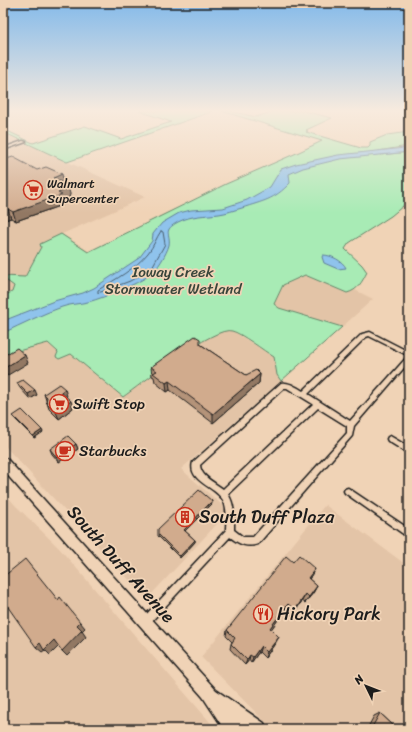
<svg xmlns="http://www.w3.org/2000/svg" width="412" height="732" viewBox="0 0 412 732" font-family="Sriracha,sans-serif">
  <rect width="100%" height="100%" fill="#f0d3b6"/>
  <filter id="ink" filterUnits="userSpaceOnUse"><feTurbulence type="fractalNoise" baseFrequency=".025" numOctaves="2"/><feDisplacementMap in="SourceGraphic" scale="8" xChannelSelector="R" yChannelSelector="G"/><feConvolveMatrix kernelMatrix="1 2 1 2 8 2 1 2 1" color-interpolation-filters="sRGB"/></filter>
  <g filter="url(#ink)">
    <path fill="#e3c4a7" d="M3 132 22 141 3 147Z
      M24 142 145 197 62 234 101 259 3 296V149Z
      M305 275 347 293 355 290 373 299 342 327 279 308 274 304 283 285Z
      M231 330 274 357 277 375 281 381 181 469 229 511 147 599 3 444V355L48 343 58 352 56 357 59 359 71 354 123 397 196 345 218 332Z
      M3 491 15 505 59 548 216 729H3Z
      M325 505 409 567V729H272L201 657Z"/>
    <path fill="#a8ebb5" stroke="#628468" d="M139 111H214L67 162 3 132V129L33 143 85 126 121 139 171 122Z
      M221 111H230L256 117 274 111H304L332 118 306 130 308 131 306 132 361 148H368L370 146V142L387 135 409 132 408 146 378 151 380 155 409 152V201L391 216 349 243 345 249 362 265 367 272C362 282 358 290 347 293L305 275 283 285 274 304 279 308 342 327 281 381 277 375 274 357C264 351 241 333 232 331 215 325 140 385 123 397L71 354 59 359 56 357 58 352 48 343 3 355V296L12 292 14 286 3 278V276L25 277 41 247 40 244 61 234 88 252 226 184 299 152 322 141Z"/>
    <path fill="#8fc3ec" stroke="#618099" d="M409 143V152L340 159 303 168 289 174 290 183C274 200 263 201 242 208 234 210 227 213 219 214 204 216 192 215 178 222 162 231 171 233 169 245 167 253 157 270 150 275 135 285 106 297 88 302 79 304 70 304 62 307 42 314 22 324 3 333V321L54 301 83 293 94 288 139 258 152 241 153 234 157 229 162 223 179 213 191 210 223 208 247 200 270 187 281 169 296 164 338 155 405 148 408 146Z
      M323 255C331 255 343 261 346 268L338 269 324 263 322 257Z"/>
    <g fill="none" stroke-linecap="round" stroke-linejoin="round">
      <path stroke="#4a5f6f" stroke-width="1" d="M161 231 163 232 165 244 151 269 130 281 98 293V290C116 279 135 269 148 253 154 246 156 238 161 231Z"/>
      <defs>
        <path id="minor" d="M23 141 26 142 3 150V148Z
          M370 332 409 352V362L354 426 352 436 258 544C247 548 239 544 230 537L148 625 145 627 142 625 140 622 142 619 226 530C226 522 228 510 224 502 218 487 187 482 193 462L281 383C289 382 296 387 303 391L362 334ZM369 336 409 356 407 357 350 421 308 394 366 337ZM284 388H287L313 404 223 489C214 482 201 477 200 465ZM318 408 347 426V433L253 537H243L234 530C234 517 235 505 228 494Z
          M390 436 409 447V454L388 441 387 439 388 437Z
          M348 488 409 529V538L345 493 344 491 345 489Z"/>
        <path id="primary" d="M3 457 7 459 216 690 264 723 266 729H245L239 725 241 729H224L203 697 3 470Z"/>
      </defs>
      <use href="#minor" stroke="#1c1c1c" stroke-width="3"/>
      <use href="#primary" stroke="#1c1c1c" stroke-width="3"/>
      <use href="#minor" fill="#f0d3b6" fill-rule="evenodd"/>
      <use href="#primary" fill="#f0d3b6" fill-rule="evenodd"/>
    </g>
    <path fill="#b49379" stroke="#1c1c1c" d="M3 160 63 183 70 194 69 198 64 200 65 204 16 221 11 218 5 220 3 219Z
      M200 344 246 375 260 374 259 383 213 423 170 390 167 392 155 382 154 377 152 376 151 367Z
      M17 383 37 395 30 399 20 388Z
      M44 394 67 396 66 397 73 408 59 419 49 409Z
      M13 416 43 432 34 438 14 418Z
      M76 444 78 449 59 462 52 454 50 449Z
      M212 504 185 531 195 540V542L180 558 158 536V534Z
      M293 562 311 576 309 579 317 586 313 593 305 603 302 601 292 616 285 610 271 629 276 642 265 658 259 652 251 663 249 660 245 665 230 649 231 644 232 642 226 636 227 630Z
      M380 713 397 729H367L374 716Z"/>
    <path fill="#927863" stroke="#1c1c1c" d="M62 174 64 183 53 178Z
      M68 186 70 194 69 198 64 200 65 204 16 221 13 212 58 193Z
      M8 209 11 218 5 220 3 214V211Z
      M25 355 28 363 3 378V369Z
      M260 374 259 383 213 423V414Z
      M169 381 170 390 167 392 166 383Z
      M65 389 67 396 63 399 61 392Z
      M35 390 37 395 30 399 28 394Z
      M71 401 73 408 59 419 56 412Z
      M42 430 43 432 34 438 33 436Z
      M76 444 78 449 59 462 57 458Z
      M212 501V504L184 532V530Z
      M195 540V542L180 558V556Z
      M315 569 311 576 305 586 308 578Z
      M317 586 313 593 305 603 309 597Z
      M306 594 302 601 292 616 295 610Z
      M288 604 285 610 268 634 270 628Z
      M80 622 85 628 82 631 86 637 67 656 62 651 77 625Z
      M279 637 276 642 265 658 267 652Z
      M54 640 59 646 50 655 45 650 42 652 36 647 40 643Z
      M261 646 259 652 251 663 253 657Z
      M250 655 249 660 245 665 247 660Z"/>
    <path fill="#d1ab8d" stroke="#1c1c1c" d="M13 157 37 170 46 167 62 174 53 178 68 186 67 189 58 193 62 195 13 212 8 209 3 211V160Z
      M195 336 200 339V344L246 375 256 370 260 374 213 414 169 381 166 383 153 373 157 371 151 367Z
      M17 348 25 355 3 369V356Z
      M23 380 35 390 28 394 17 383Z
      M59 384 65 389 61 392 71 401 56 412 46 402 47 397 44 394Z
      M22 410 42 430 33 436 13 416Z
      M68 436 76 444 57 458 50 449Z
      M199 490 212 501 184 530 195 540 180 556 158 534V529Z
      M299 555 315 569 308 578 317 586 309 597 306 594 295 610 288 604 270 628 279 637 267 652 261 646 253 657 250 655 247 660 231 644 235 638 227 630 286 556 293 562Z
      M25 559 58 600 60 597 80 622 77 625 82 630 62 651 54 640 44 650 40 643 36 647 3 600V577Z
      M380 713 397 729H371Z"/>
  </g>
  <linearGradient id="sky" x2="0" y2="1"><stop stop-color="#84baea"/><stop offset="0.52" stop-color="#f8ebde"/><stop offset="1" stop-color="#f8ebde" stop-opacity="0"/></linearGradient>
  <rect width="412" height="213" fill="url(#sky)"/>
  <defs>
    <symbol id="supermarket-ring" viewBox="-11 -11 22 22"><circle r="9.5" fill="#f0d3b6" stroke="#c8321e" stroke-width="1.5"/><path d="M-6-5.5h2.5l.6 2H6L4.5 2H-2.5L-4.4-4H-6ZM-1.5 3.2a1.3 1.3 0 1 0 .1 0ZM3 3.2a1.3 1.3 0 1 0 .1 0Z" fill="#c8321e"/></symbol>
    <symbol id="cafe-ring" viewBox="-11 -11 22 22"><circle r="9.5" fill="#f0d3b6" stroke="#c8321e" stroke-width="1.5"/><path d="M-5.5-4.5H6V0H3Q3 3.5 0 3.5H-2.5Q-5.5 3.5-5.5 0ZM3-3.2v2h1.7v-2ZM-6 4.5H4V6H-6Z" fill="#c8321e"/></symbol>
    <symbol id="building-ring" viewBox="-11 -11 22 22"><circle r="9.5" fill="#f0d3b6" stroke="#c8321e" stroke-width="1.5"/><path d="M-4-6H4V6H1V3H-1V6H-4ZM-2.5-4.3h1.7v1.8h-1.7ZM.8-4.3h1.7v1.8H.8ZM-2.5-1h1.7V.8h-1.7ZM.8-1h1.7V.8H.8Z" fill="#c8321e"/></symbol>
    <symbol id="restaurant-ring" viewBox="-11 -11 22 22"><circle r="9.5" fill="#f0d3b6" stroke="#c8321e" stroke-width="1.5"/><path d="M-5-6h1v4h1v-4h1v4h1v-4h1v5L-1.5 .5V6h-2V.5L-5-1ZM5-6V6H3V1.5H1.5Q1.5-4 5-6Z" fill="#c8321e"/></symbol>
  </defs>
  <g fill-rule="evenodd">
    <use href="#supermarket-ring" x="22" y="179" width="22" height="22"/>
    <use href="#supermarket-ring" x="48" y="393" width="22" height="22"/>
    <use href="#cafe-ring" x="54" y="440" width="22" height="22"/>
    <use href="#building-ring" x="174" y="506" width="22" height="22"/>
    <use href="#restaurant-ring" x="252" y="603" width="22" height="22"/>
  </g>
  <g text-anchor="middle" stroke-width="3.5" stroke-linejoin="round" paint-order="stroke">
    <g font-size="13" fill="#1c1c1c" stroke="#f0d3b6" text-anchor="start">
      <text x="47" y="188">Walmart<tspan x="47" dy="15">Supercenter</tspan></text>
    </g>
    <g font-size="15" fill="#38453b" stroke="#f0d3b6">
      <text x="173" y="277">Ioway Creek<tspan x="173" dy="17">Stormwater Wetland</tspan></text>
    </g>
    <g font-size="15" fill="#1c1c1c" stroke="#f0d3b6" text-anchor="start">
      <text x="73" y="409">Swift Stop</text>
      <text x="79" y="456">Starbucks</text>
    </g>
    <g font-size="18" fill="#1c1c1c" stroke="#f0d3b6" text-anchor="start">
      <text x="199" y="523">South Duff Plaza</text>
      <text x="277" y="620">Hickory Park</text>
    </g>
    <g font-size="18" fill="#1c1c1c" stroke="#f0d3b6">
      <text transform="translate(121 564) rotate(48)" y="6">South Duff Avenue</text>
    </g>
  </g>
  <rect width="412" height="732" fill="none" stroke="#f0d3b6" stroke-width="16"/>
  <rect x="8" y="8" width="396" height="716" fill="none" stroke="#1c1c1c" stroke-width="1.5" filter="url(#ink)"/>
  <g transform="translate(366 686) rotate(313)" stroke="#f0d3b6" stroke-width="3" paint-order="stroke">
  <path d="M0-3L7 15L0 10L-7 15Z" fill="#1c1c1c"/>
  <text y="-6" font-size="11" font-weight="bold" text-anchor="middle" fill="#1c1c1c">N</text>
  </g>
</svg>
